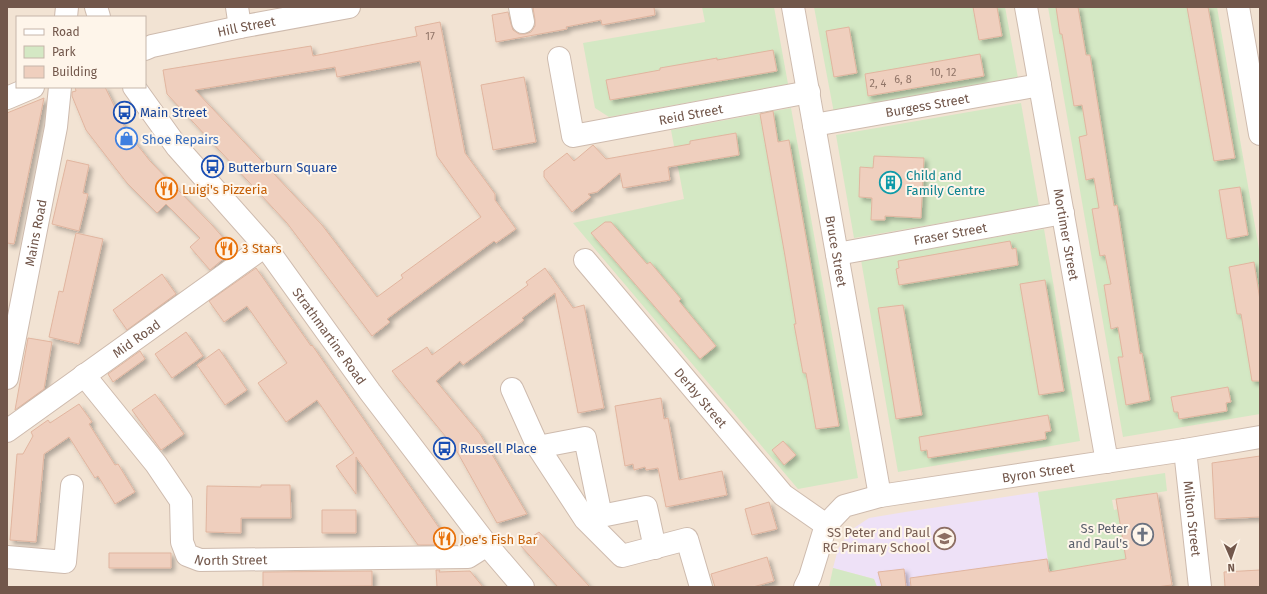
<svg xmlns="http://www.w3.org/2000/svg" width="1267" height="594" viewBox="0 0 1267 594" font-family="'Fira Sans',sans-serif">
  <defs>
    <filter id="shadow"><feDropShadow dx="3.5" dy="3.5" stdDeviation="2" flood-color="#0004"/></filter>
  </defs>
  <rect width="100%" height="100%" fill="#fbf1e4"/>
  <path fill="#f2e3d3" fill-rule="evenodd" d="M7 7H1260V587H7ZM17 17H145V87H17Z"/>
  <path fill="#eee1f7" d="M1038 492 1052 587H877L874 579 833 568 838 549 851 530 869 518 905 512Z"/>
  <path fill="#d4e8c4" d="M702 7H774L788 84 609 117 595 108 583 43 705 22Z
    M814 7H1005L1018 78 834 113Z
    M1048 7H1217L1260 255V414L1123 437Z
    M1021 103 1039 206 854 238 836 135Z
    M791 108 858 478 798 489 573 223 684 199 671 130Z
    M1044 229 1080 441 898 472 861 260Z
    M1165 473 1167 491 1112 500 1114 510 1118 509 1126 559 1065 569 1068 587H1052L1038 492Z
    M833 568 874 579 877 587H829Z"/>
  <path fill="#efcfbe" stroke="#e1b59f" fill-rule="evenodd" filter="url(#shadow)" d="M536 7H654L655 15 602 25 601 20 566 27 567 29 496 42 492 15 508 12 511 24 513 30 519 34H525L531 32 535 26V20L533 8Z
    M973 7H997L1002 36 979 40Z
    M1056 7H1078L1086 55H1090L1114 206 1117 205 1140 354 1142 353 1150 400 1126 405 1118 357H1123L1118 327 1111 329 1104 285 1111 284 1105 255 1100 256 1092 209 1099 208 1094 178 1086 180 1079 137 1087 135 1082 105 1074 106 1062 34H1060Z
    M1187 7H1208L1235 158 1214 161Z
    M440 22 465 153 495 194V200L516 229 496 243 494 241 399 310 387 319 390 322 372 336 287 223 167 94 163 70 311 46 313 56 417 36 415 27ZM420 61 437 156 481 217 401 275 403 278 377 297 322 225 195 90 335 67 337 77Z
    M849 27 857 73 834 77 826 31Z
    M773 50 777 71 610 100 606 80 660 70V68L717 58V60Z
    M980 54 984 76 868 96 865 74Z
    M524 77 536 142 493 150 481 85Z
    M75 87H105L126 130 135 142 150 161 212 225 234 250 210 270 190 247 200 238 166 204 157 213 127 183 86 130 72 96V92L76 91Z
    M44 98 14 244 7 243V113Z
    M773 111 778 142 789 140 839 426 816 429 806 373H803L794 324H796L785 256 760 114Z
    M736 133 739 155 668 167 670 180 623 188 620 173 597 192 588 194 591 197 572 212 544 177V171L567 153 574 161 593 145 606 159 690 144V141Z
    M874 156 924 158 921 218 885 216V220H871L872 198 859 197 860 167 873 168Z
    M67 160 89 165 83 193 88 194 79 231 52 224Z
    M1240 187 1248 235 1227 239 1219 190Z
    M605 222H611L647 264 650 262 681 299 679 301 716 346 700 359 591 233Z
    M76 233 103 239 79 344 49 337 59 291 63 292Z
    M1010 241 1012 249 1016 248 1018 265 899 285 896 269 899 268 898 261Z
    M1254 262 1260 300V381H1252L1241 314H1237L1229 267Z
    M256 268 311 346 312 345 451 545H418L356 457V494L336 466 354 453 317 400 286 422 258 383 287 363 247 306 224 322 209 301Z
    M545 268 573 308 584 305 604 408 578 413 555 293 522 318 524 320 463 365 460 361 436 381 480 434 527 514 497 523 455 448 392 371 427 347 432 355 528 285 526 282Z
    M162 274 176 294 127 330 113 310Z
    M1045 280 1064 391 1039 395 1020 284Z
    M903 305 922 415 896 419 878 308Z
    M186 332 203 356 172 378 155 354Z
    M28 338 52 342 44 389 15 410Z
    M219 349 247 390 225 405 197 365Z
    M140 351 145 359 113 382 108 374Z
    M1228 387 1231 402 1226 403 1227 411 1179 419 1178 412H1174L1171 397Z
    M155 394 184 434 161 450 132 410Z
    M661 398 664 419 668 418 679 480 722 471 727 495 666 507 658 468 646 470 645 467 634 470 633 464 625 466 615 406Z
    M79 404 92 422 89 424 115 465 118 464 135 492 115 504 98 476 95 478 69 437 44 454 36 542 10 540 17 454H23L33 436 31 432 48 420 50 423Z
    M1048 415 1051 431 1045 432 1046 439 928 458 927 450 921 451 919 437Z
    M783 441 796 455 784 465 772 450Z
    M1260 456V517L1215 519 1212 463Z
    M261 485H290L291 518H241V533L206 532 207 486 261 487Z
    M1157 493 1172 585 1156 587H911L910 578 1047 559 1049 572 1126 559 1116 499Z
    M769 502 777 529 752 535 745 509Z
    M322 510H356V533H322Z
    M539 532 590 587H558L520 545Z
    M109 553H171V568H109Z
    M767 557 774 581 753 587H715L711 574Z
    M904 569 906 587H882L878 572Z
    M436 570H440L439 572 470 571 483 587H437Z
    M1260 570V587H1225L1224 572Z
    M372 571V586L263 587V572Z"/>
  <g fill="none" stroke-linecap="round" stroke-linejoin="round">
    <defs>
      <g id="minor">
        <path d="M96 7 99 17"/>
        <path d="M237 7 240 27"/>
        <path d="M520 7 523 22"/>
        <path id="s1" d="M793 7 880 496"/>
        <path id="s2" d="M1026 7 1107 462"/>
        <path d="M1238 7 1260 134"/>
        <path d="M66 17 67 7"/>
        <path id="s3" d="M145 49 152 46 240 27 349 7"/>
        <path id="s4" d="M559 58 573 136 809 92"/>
        <path id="s5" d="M134 87 177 147 265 246 370 392 487 545 523 587"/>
        <path d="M7 98 33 87"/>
        <path id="s6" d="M814 125 1040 85"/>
        <path id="s7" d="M837 254 1063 213"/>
        <path id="s8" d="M585 260 783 495 826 525"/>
        <path id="s9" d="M84 375 156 464 181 501 182 542 187 555 200 560 468 557 487 545"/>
        <path id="s10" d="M7 378 56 127 60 87"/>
        <path d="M512 389 538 447 585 519 622 556 687 539 701 587"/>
        <path id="s11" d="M7 431 265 246"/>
        <path d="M538 447 585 438 601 516"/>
        <path id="s12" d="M1185 450 1200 587"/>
        <path d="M586 519 646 507 655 548"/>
        <path d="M7 557 65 562 72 486"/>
        <path id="s13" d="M805 587 810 577 826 525 844 506 880 496 1185 450 1260 437"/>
      </g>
    </defs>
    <use href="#minor" stroke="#cebbae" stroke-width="24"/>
    <use href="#minor" stroke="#fff" stroke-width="22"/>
  </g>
  <defs>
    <symbol id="bus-ring" viewBox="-11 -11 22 22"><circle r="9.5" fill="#fef5ea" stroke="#1a4fb4" stroke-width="1.5"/><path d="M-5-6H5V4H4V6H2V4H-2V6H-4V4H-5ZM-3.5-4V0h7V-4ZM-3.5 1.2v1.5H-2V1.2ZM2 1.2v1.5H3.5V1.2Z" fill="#1a4fb4"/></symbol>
    <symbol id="shop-ring" viewBox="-11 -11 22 22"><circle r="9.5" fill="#fef5ea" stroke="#3f7fe0" stroke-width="1.5"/><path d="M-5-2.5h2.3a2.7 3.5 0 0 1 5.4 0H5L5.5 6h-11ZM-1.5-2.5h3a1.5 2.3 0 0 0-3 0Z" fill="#3f7fe0"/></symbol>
    <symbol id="building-ring" viewBox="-11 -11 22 22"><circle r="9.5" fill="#fef5ea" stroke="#0f9aa8" stroke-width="1.5"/><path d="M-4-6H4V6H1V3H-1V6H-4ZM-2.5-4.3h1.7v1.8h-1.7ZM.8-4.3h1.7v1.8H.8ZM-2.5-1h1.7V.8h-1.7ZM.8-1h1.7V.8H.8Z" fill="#0f9aa8"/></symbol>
    <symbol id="restaurant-ring" viewBox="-11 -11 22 22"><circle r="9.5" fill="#fef5ea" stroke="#e8710a" stroke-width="1.5"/><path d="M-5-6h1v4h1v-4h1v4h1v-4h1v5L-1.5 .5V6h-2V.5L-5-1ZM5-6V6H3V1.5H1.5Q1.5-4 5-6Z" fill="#e8710a"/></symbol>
    <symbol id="church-ring" viewBox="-11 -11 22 22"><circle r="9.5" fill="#fef5ea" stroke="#6b7280" stroke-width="1.5"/><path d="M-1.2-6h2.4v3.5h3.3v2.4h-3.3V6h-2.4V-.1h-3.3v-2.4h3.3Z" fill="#6b7280"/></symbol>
    <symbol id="school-ring" viewBox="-11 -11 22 22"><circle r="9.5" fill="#fef5ea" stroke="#8d6e63" stroke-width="1.5"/><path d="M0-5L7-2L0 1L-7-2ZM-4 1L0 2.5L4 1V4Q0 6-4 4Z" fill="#8d6e63"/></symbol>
  </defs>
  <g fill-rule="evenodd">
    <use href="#bus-ring" x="112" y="100" width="25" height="25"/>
    <use href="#shop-ring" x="114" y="126" width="25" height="25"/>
    <use href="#bus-ring" x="200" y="154" width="25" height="25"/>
    <use href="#building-ring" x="878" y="170" width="25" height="25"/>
    <use href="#restaurant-ring" x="154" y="176" width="25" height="25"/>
    <use href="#restaurant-ring" x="214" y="236" width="25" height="25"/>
    <use href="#bus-ring" x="432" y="436" width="25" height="25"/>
    <use href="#church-ring" x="1130" y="522" width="25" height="25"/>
    <use href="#restaurant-ring" x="432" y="526" width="25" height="25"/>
    <use href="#school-ring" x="932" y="526" width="25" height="25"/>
  </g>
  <g text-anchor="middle" stroke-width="4" stroke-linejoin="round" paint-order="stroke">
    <g font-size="11" fill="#917568">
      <text x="430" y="40">17</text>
      <text x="943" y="76">10, 12</text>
      <text x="903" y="83">6, 8</text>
      <text x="878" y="87">2, 4</text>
    </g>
    <g font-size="13" fill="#72574b" stroke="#fef5ea">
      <text dy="5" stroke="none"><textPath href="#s3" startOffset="104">Hill Street</textPath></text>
      <text dy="5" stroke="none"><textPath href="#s6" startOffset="115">Burgess Street</textPath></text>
      <text dy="5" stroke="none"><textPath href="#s4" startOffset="199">Reid Street</textPath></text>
      <text dy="5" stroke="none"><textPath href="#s10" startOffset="148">Mains Road</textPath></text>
      <text dy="5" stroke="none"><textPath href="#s7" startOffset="115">Fraser Street</textPath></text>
      <text dy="5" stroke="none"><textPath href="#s2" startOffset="231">Mortimer Street</textPath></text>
      <text dy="5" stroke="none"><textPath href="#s1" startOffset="248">Bruce Street</textPath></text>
      <text dy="5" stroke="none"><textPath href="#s5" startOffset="317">Strathmartine Road</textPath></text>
      <text dy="5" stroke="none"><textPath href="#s11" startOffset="159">Mid Road</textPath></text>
      <text dy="5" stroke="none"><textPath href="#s8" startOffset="180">Derby Street</textPath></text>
      <text dy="5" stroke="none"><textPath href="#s13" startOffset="289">Byron Street</textPath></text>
      <text dy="5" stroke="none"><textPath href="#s12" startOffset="69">Milton Street</textPath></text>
      <text dy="5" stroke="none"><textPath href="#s9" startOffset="259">North Street</textPath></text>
    </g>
    <g font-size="13" fill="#164399" stroke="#fef5ea" text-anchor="start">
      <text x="140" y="117">Main Street</text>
      <text x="228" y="172">Butterburn Square</text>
      <text x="460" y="453">Russell Place</text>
    </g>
    <g font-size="13" fill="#366cbe" stroke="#fef5ea" text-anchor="start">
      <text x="142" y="144">Shoe Repairs</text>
    </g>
    <g font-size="13" fill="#0d838f" stroke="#fef5ea" text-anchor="start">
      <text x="906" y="180">Child and<tspan x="906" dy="15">Family Centre</tspan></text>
    </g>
    <g font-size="13" fill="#c56008" stroke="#fef5ea" text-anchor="start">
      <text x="182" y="194">Luigi's Pizzeria</text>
      <text x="242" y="253">3 Stars</text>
      <text x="460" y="544">Joe's Fish Bar</text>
    </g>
    <g font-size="13" fill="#5b616d" stroke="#fef5ea" text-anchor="end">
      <text x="1128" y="533">Ss Peter<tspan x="1128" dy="15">and Paul's</tspan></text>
    </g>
    <g font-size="13" fill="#785e54" stroke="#fef5ea" text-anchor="end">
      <text x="930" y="537">SS Peter and Paul<tspan x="930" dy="15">RC Primary School</tspan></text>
    </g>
  </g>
  <rect width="1267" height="594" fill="none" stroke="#72574b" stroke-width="16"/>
  <rect x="16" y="16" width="130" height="72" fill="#fef5ea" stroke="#c6b6aa"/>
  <rect x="24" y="29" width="20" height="6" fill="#ffffff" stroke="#c6b6aa"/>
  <text x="52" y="36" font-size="12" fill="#72574b">Road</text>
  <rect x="24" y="46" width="20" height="12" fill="#d4e8c4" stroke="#c6b6aa"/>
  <text x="52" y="56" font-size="12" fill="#72574b">Park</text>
  <rect x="24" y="66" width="20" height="12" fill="#efcfbe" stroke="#c6b6aa"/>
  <text x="52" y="76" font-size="12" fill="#72574b">Building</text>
  <g transform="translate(1231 558) rotate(178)" stroke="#fef5ea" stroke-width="3" paint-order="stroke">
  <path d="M0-3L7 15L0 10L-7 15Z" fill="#72574b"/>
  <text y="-6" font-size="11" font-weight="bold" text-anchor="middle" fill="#72574b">N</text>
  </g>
</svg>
